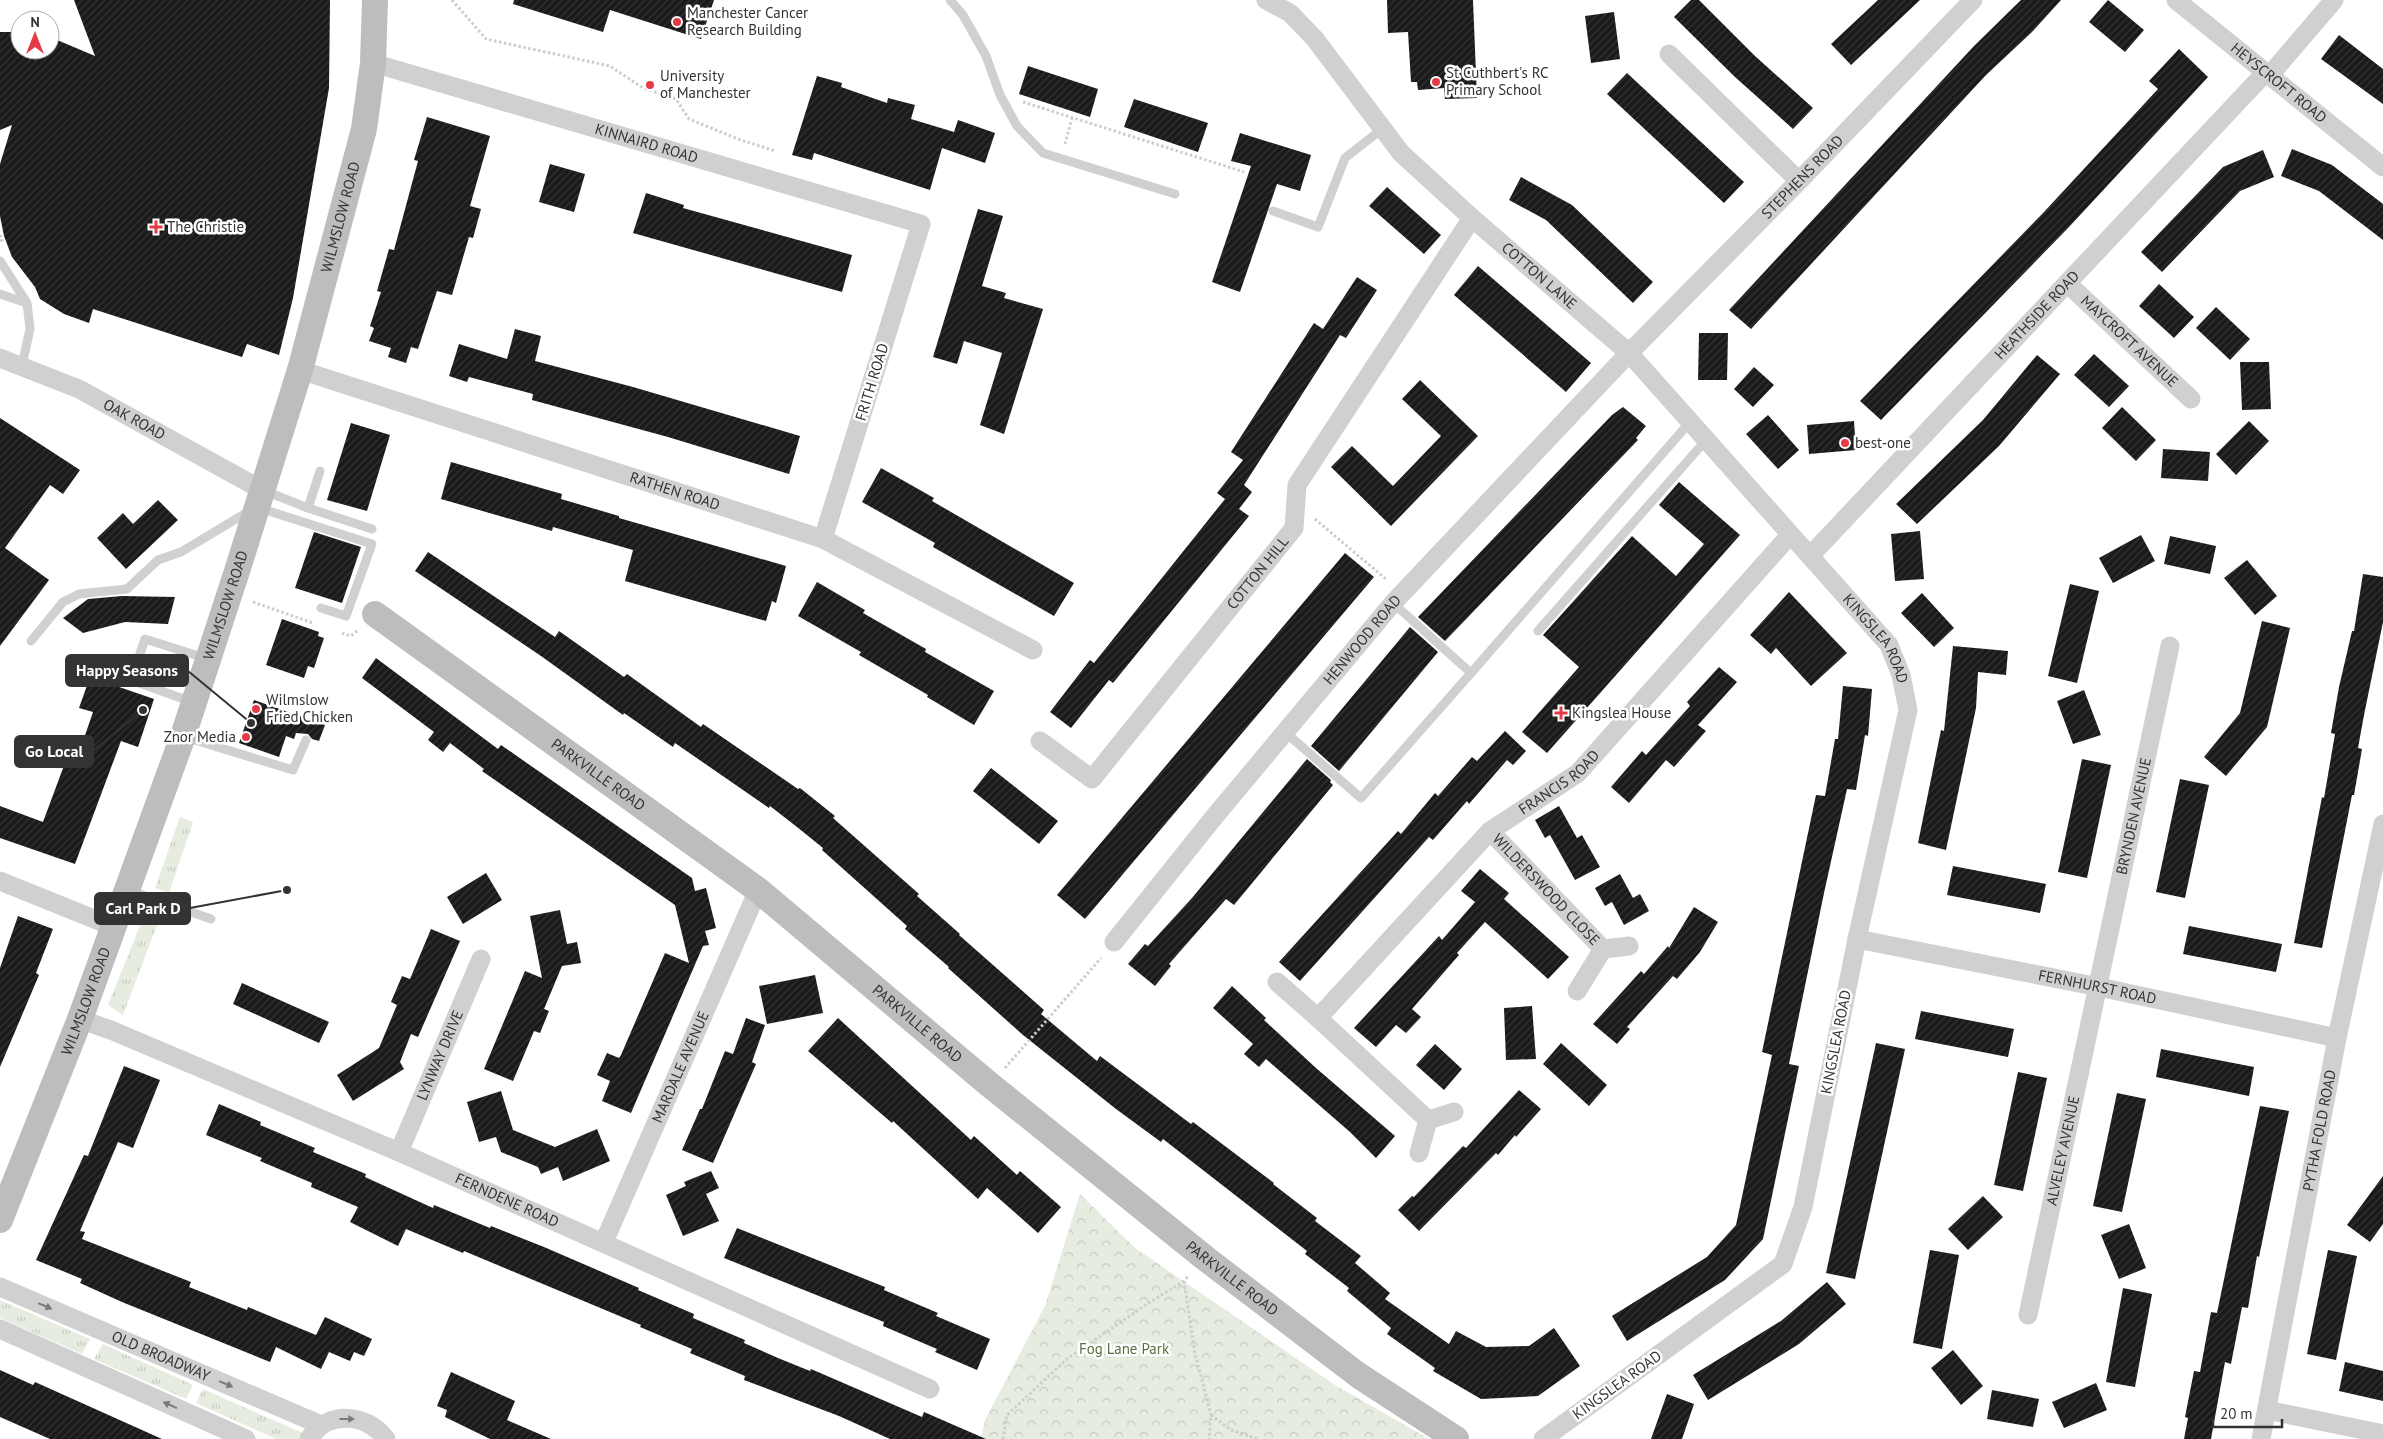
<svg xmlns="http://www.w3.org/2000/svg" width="2383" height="1439" viewBox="0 0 2383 1439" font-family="'PT Sans',sans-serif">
  <defs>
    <pattern id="grass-tufts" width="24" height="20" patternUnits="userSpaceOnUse" patternTransform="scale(1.25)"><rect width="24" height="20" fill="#e6ecdf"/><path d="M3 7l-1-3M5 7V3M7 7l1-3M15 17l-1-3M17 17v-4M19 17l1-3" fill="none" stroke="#c6cbc0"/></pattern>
    <pattern id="park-crowns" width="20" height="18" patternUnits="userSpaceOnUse" patternTransform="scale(1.25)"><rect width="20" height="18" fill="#e6ecdf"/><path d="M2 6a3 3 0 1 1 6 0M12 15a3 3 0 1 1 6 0" fill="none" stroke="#c6cbc0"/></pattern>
    <pattern id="building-hatch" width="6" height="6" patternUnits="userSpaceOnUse" patternTransform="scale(1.25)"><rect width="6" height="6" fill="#1a1a1a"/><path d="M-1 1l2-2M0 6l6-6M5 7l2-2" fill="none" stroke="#333"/></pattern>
  </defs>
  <rect width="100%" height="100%" fill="#fff"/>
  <path fill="url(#grass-tufts)" d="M180 817 193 822 169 893 155 888Z
    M148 906 162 912 123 1015 108 1005Z
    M0 1300 90 1339 82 1354 0 1318Z
    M103 1344 193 1385 186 1399 94 1359Z
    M203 1389 305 1434 303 1439H276L196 1403Z"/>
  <path fill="url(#park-crowns)" d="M1080 1194 1135 1248 1335 1385 1429 1439H981L985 1420 1045 1306Z"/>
  <path fill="url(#building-hatch)" d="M74 0H330L329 88 293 298 279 355 247 344 242 357 93 309 89 323 64 314 40 299 35 287 12 257 4 236 0 216V164L12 125 0 130V32H20V50H50V37L95 56Z
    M514 0H714L701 39 610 10 603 32 513 4Z
    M1387 0H1473L1477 98 1445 99 1444 88 1418 90 1417 82H1411L1408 32 1388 33Z
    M1691 0H1699L1755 56 1813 108 1793 129 1735 77 1674 17Z
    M1878 0H1920L1851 65 1831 44Z
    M2021 0H2061L2032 32 1986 75 1751 329 1729 310 1974 46Z
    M2108 0 2144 30 2125 52 2089 22Z
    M1614 12 1620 59 1591 63 1585 16Z
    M2339 35 2383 69V104L2321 59Z
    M2179 49 2208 77 2069 227 1881 420 1860 401 2044 212 2158 89 2149 81Z
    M1028 66 1098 89 1090 117 1019 94Z
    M1627 73 1744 182 1724 203 1607 94Z
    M817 76 842 83 841 87 887 103 888 98 915 105 911 119 954 132 958 120 995 133 985 163 942 148 930 190 814 153 812 160 792 155Z
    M1134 99 1208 123 1198 152 1124 127Z
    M427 117 490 136 470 206 481 209 473 238 469 237 452 295 437 291 418 349 411 347 406 363 388 357 391 348 369 341 374 328 370 326 381 292 377 291 389 249 394 250 418 161 414 160Z
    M1240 133 1311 155 1300 191 1277 184 1240 292 1212 282 1251 166 1231 161Z
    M2292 149 2332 165 2383 204V240L2319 191 2281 176Z
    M2263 150 2274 177 2240 191 2162 272 2141 252 2223 167Z
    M550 164 585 174 574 212 539 202Z
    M1521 177 1572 205 1653 282 1633 303 1546 220 1509 200Z
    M1387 187 1441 235 1424 254 1369 206Z
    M646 193 684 205 683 208 852 255 842 292 633 233Z
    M978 209 1003 216 982 286 1006 293 1004 298 1043 309 1004 434 980 425 1002 353 964 341 957 364 933 357Z
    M1478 266 1591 363 1566 392 1454 295Z
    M1357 277 1377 290 1346 338 1340 335 1244 485 1252 492 1239 509 1249 516 1113 683 1109 680 1071 728 1050 712 1090 660 1094 663 1225 499 1217 493 1243 460 1231 452 1314 323 1323 329Z
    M2159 284 2194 317 2174 338 2139 306Z
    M2216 307 2250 339 2230 360 2196 328Z
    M515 329 541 336 535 361 633 387 800 436 789 474 668 437 532 400 533 394 469 377 467 382 449 376 459 344 507 359Z
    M1699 333H1728L1727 380H1698Z
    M2094 354 2129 386 2109 407 2074 375Z
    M2037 355 2060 374 1999 446 1917 524 1896 504 1983 420Z
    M2240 362H2269L2271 409 2242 410Z
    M1754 367 1774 385 1753 407 1734 389Z
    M1420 380 1478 436 1391 526 1331 467 1352 446 1393 486 1441 436 1402 399Z
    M1623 407 1646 426 1636 438 1638 440 1445 641 1418 617 1612 415Z
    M2122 407 2156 440 2136 461 2102 428Z
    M1768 415 1799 450 1778 469 1746 434Z
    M0 418 80 470 63 494 50 485 5 548 49 580 0 646Z
    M1854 421 1856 450 1809 454 1807 425Z
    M2249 421 2269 441 2236 475 2216 454Z
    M351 423 390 435 367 511 327 500Z
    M2163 449 2210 452 2208 481 2161 478Z
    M451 462 562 494 561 499 619 516V518L786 566 776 603 772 601 766 621 625 581 633 550 553 527 552 531 441 499Z
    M881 468 934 498 932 501 1074 583 1054 616 933 547 935 543 862 502Z
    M1679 482 1740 535 1547 753 1522 732 1579 667 1543 635 1632 536 1676 576 1704 544 1659 505Z
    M158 500 178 520 126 569 97 538 123 513 133 524Z
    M1920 531 1924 579 1895 581 1891 534Z
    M314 532 361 547 342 603 295 588Z
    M2141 535 2155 561 2113 583 2099 558Z
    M2170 536 2216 546 2210 574 2164 564Z
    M428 552 555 637 559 631 624 677 627 674 701 727 703 724 798 789 800 788 835 816 833 818 919 894 917 896 960 934 959 935 1044 1010 1041 1014 1097 1061 1100 1056 1191 1124 1193 1122 1274 1183 1273 1184 1317 1218 1315 1221 1361 1256 1355 1263 1390 1293 1385 1299 1449 1344 1456 1331 1486 1347 1529 1346 1554 1328 1580 1366 1538 1396 1481 1399 1433 1371 1435 1368 1387 1334 1391 1328 1347 1291 1349 1288 1305 1254 1307 1251 1163 1139 1161 1142 1116 1109 1023 1035 948 968 949 967 905 929 907 926 822 850 823 848 797 827 770 806 769 808 675 743 673 747 624 713 623 715 541 656 415 571Z
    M1345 553 1374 577 1085 919 1057 895Z
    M2247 560 2277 596 2255 615 2224 578Z
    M2363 574 2383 577V622L2364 715 2358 748 2362 749 2354 795H2352L2322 948 2294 943 2322 797 2324 798 2335 734 2331 733 2339 687 2352 631H2354Z
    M817 582 865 610 863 613 926 649 925 652 994 691 974 725 927 697 928 695 859 655 861 652 798 616Z
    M2070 584 2099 591 2077 683 2048 676Z
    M1789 592 1847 653 1811 686 1776 648 1771 654 1750 635Z
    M1922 593 1954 628 1934 647 1901 613Z
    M122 596 175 597 168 624 125 622 83 633 63 618 88 599Z
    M282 619 319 632 318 636 324 638 314 668 308 666 304 678 266 665Z
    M2262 621 2290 628 2281 667 2267 727 2226 776 2204 757 2240 713Z
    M1410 627 1438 652 1339 771 1311 746Z
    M1953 646 2008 651 2006 675 1978 672 1976 708 1946 850 1918 843 1941 730 1944 731Z
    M376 658 498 749 501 745 692 878 695 891 706 888 716 928 705 931 709 945 703 946 631 1113 602 1101 610 1081 597 1075 607 1053 619 1058 621 1055 665 953 689 963 675 905 482 771 484 769 450 743 443 752 428 740 434 732 362 678Z
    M1719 667 1737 682 1698 725 1706 731 1674 767 1666 760 1629 803 1611 787 1642 751 1646 755 1690 706 1687 702Z
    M90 677 154 699 138 747 121 741 75 864 0 838V806L43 822 72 744 81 747 93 712 79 708Z
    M1843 686 1872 689 1868 736 1865 735 1856 790 1847 789 1824 893 1789 1064 1799 1066 1763 1239 1725 1280 1627 1341 1612 1316 1707 1257 1736 1225 1772 1055 1762 1052 1816 795 1825 796 1835 739H1838Z
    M2084 690 2101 735 2073 744 2057 701Z
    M254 700 325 725 319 741 312 739 308 734 296 733 294 739 286 736 279 757 239 743Z
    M1505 731 1526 751 1513 765 1507 760 1469 804 1467 801 1433 840 1429 837 1300 981 1279 962 1398 831 1401 834 1435 793 1438 796 1472 757 1477 761Z
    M1307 759 1331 780 1330 782 1333 785 1234 905 1226 899 1169 964 1171 966 1155 986 1128 964 1145 944 1148 946 1192 898Z
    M2082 759 2111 765 2087 878 2058 872Z
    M991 768 1058 821 1039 844 973 791Z
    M2180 779 2209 785 2185 898 2156 892Z
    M1559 806 1577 838 1582 835 1600 867 1575 880 1550 835 1545 838 1535 820Z
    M1953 866 2046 884 2040 913 1947 895Z
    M1480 869 1509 893 1504 899 1569 957 1548 979 1485 922 1457 953 1459 955 1412 1009 1421 1017 1406 1033 1396 1025 1376 1047 1354 1028 1439 936 1442 940 1475 902 1461 891Z
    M486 873 502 900 463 924 447 897Z
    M1620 874 1633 898 1640 894 1649 911 1624 925 1612 902 1605 906 1595 888Z
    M1694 907 1718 922 1700 952 1677 979 1673 976 1627 1027 1630 1029 1617 1044 1593 1024 1641 971 1644 974 1668 946 1669 948Z
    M560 910 567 944 577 942 581 963 562 966 544 1009 549 1011 540 1033 534 1031 513 1081 484 1069 525 971 542 978 530 916Z
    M18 916 53 929 36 973 39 975 0 1067V968Z
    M2189 926 2282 944 2276 972 2183 954Z
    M431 929 460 941 418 1037 411 1034 400 1062 404 1069 353 1101 337 1075 379 1048 397 1005 391 1002 402 976 410 979Z
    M815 975 823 1013 767 1024 759 986Z
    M242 983 329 1022 319 1043 233 1004Z
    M1232 986 1266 1018 1264 1020 1316 1068 1395 1136 1376 1158 1350 1132 1266 1059 1259 1067 1244 1054 1253 1044 1213 1008Z
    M1532 1006 1536 1059 1506 1060 1504 1008Z
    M1921 1011 2014 1029 2008 1057 1915 1039Z
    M746 1018 765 1025 752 1062 756 1064 713 1163 682 1150 700 1109H702L725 1051 733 1054Z
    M838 1018 971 1140 974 1136 1017 1175 1020 1171 1061 1207 1038 1233 987 1188 978 1199 893 1121 892 1123 808 1051Z
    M1561 1043 1607 1085 1589 1106 1543 1064Z
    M1876 1043 1905 1049 1855 1279 1826 1273Z
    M1435 1044 1462 1069 1444 1090 1416 1065Z
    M2161 1049 2254 1067 2249 1096 2156 1077Z
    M124 1066 160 1080 133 1148 118 1142 80 1231 85 1232 82 1239 191 1282 189 1287 247 1310 248 1307 316 1335 325 1317 372 1339 364 1356 354 1352 350 1361 329 1352 321 1369 276 1347 270 1362 122 1302 80 1283 82 1279 36 1260 84 1155 88 1156Z
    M2018 1072 2047 1078 2023 1191 1994 1185Z
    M1519 1090 1541 1109 1516 1137 1515 1135 1498 1155 1496 1153 1419 1231 1398 1210 1412 1196 1414 1197 1463 1146 1466 1148Z
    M501 1091 513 1130 555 1147 597 1129 610 1161 563 1181 558 1167 541 1174 538 1167 501 1152 496 1137 479 1142 467 1102Z
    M2117 1093 2146 1099 2122 1212 2093 1206Z
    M219 1104 261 1122 260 1125 315 1148 313 1152 366 1174 365 1177 433 1208 434 1205 490 1228 491 1226 544 1247 639 1288 638 1290 694 1314 693 1318 745 1340 744 1343 778 1358 810 1371 811 1369 922 1417 924 1412 986 1439H890L839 1416 744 1380 745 1376 690 1353 692 1349 640 1327 641 1325 464 1251 463 1253 406 1229 398 1246 350 1222 358 1207 311 1187 312 1183 260 1161 262 1158 206 1135Z
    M2260 1106 2289 1111 2259 1257 2257 1256 2248 1308 2242 1307 2231 1364 2225 1362 2211 1439H2184L2188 1418 2185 1417 2194 1371 2200 1372 2211 1312 2217 1313Z
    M711 1171 719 1188 706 1194 719 1221 683 1236 666 1195 686 1186 684 1182Z
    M2383 1176V1224L2370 1242 2347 1225Z
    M1983 1196 2003 1217 1968 1250 1948 1229Z
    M2129 1224 2146 1268 2119 1279 2101 1235Z
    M737 1228 885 1287 884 1290 938 1313 936 1316 990 1339 977 1370 935 1352 937 1349 883 1326 884 1322 724 1258Z
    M1930 1250 1959 1255 1942 1349 1913 1343Z
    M2328 1250 2357 1256 2336 1360 2307 1354Z
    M1827 1282 1846 1304 1799 1344 1708 1400 1693 1375 1781 1321Z
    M2123 1288 2152 1294 2135 1387 2106 1382Z
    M1953 1350 1983 1386 1961 1405 1931 1368Z
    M2345 1362 2383 1371V1401L2339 1391Z
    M0 1370 33 1385 35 1382 162 1439H50L0 1417Z
    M451 1372 515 1401 507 1420 551 1439H490L445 1417 447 1410 437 1406Z
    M2096 1383 2107 1410 2064 1428 2052 1402Z
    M1992 1390 2039 1399 2033 1427 1987 1419Z
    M1667 1394 1694 1404 1682 1439H1651Z"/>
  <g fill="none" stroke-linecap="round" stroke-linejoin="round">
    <path stroke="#cdcdcd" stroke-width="3" stroke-dasharray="2.5 2.5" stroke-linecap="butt" d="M452 0 486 39 610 66 643 88 676 99 689 119 738 139 775 151
      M1023 102 1244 172
      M1065 144 1072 118
      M0 235 2 240 0 241
      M1315 519 1387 580
      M253 602 313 623
      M342 633 351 636 358 630
      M1005 1068 1101 958
      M1184 1281 1195 1354 1211 1415 1209 1439
      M1211 1415 1231 1430 1258 1439
      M1003 1439 1007 1415 1067 1359 1147 1304 1184 1281 1189 1275"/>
    <path stroke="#d0d0d0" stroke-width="9" d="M950 0 963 15 986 56 1000 95 1017 126 1043 153 1175 194
      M1273 211 1318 227 1345 158 1382 129
      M0 261 27 303 30 329 22 365
      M0 294 27 303
      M265 491 308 508 372 529
      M308 508 320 471
      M1538 631 1706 440
      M31 641 63 602 79 594 127 589 158 560 181 552 256 507 372 544 346 616 321 608
      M1471 673 1690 422
      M192 702 131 680 145 639 205 658
      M1286 733 1361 798 1471 673 1393 603
      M185 737 293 770 306 740
      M128 890 211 919"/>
    <g stroke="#d0d0d0" stroke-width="19">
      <path id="s1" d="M1266 0 1290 13 1315 39 1401 153 1472 218 1629 353 1889 645 1901 675 1908 710 1857 939 1803 1207 1783 1264 1543 1439"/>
      <path id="s2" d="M2176 0 2383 167"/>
      <path d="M1669 54 1799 181"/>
      <path id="s3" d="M373 63 921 224 823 539"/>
      <path d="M2269 76 2334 0"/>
      <path id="s4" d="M2068 284 2191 399"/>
      <path id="s5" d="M0 358 79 389 262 490"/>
      <path id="s6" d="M300 370 823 539 1033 650"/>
      <path id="s7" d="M1810 556 2265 73"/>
      <path id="s8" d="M1040 741 1092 779 1294 528 1297 485 1472 218"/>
      <path id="s9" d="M1490 831 1603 949"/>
      <path d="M0 881 114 927"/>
      <path id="s10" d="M1857 939 2099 987 2337 1038"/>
      <path id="s11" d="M1114 942 1215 816 1393 603 1629 353 1799 181 1973 0"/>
      <path d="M1277 982 1318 1018"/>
      <path d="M1577 991 1603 949 1629 946"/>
      <path id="s12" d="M80 1019 113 1031 399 1152 930 1389"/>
      <path id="s13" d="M1454 1112 1428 1120 1318 1018 1490 831 1578 773 1790 535"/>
      <path id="s14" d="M399 1152 481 959"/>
      <path d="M1419 1153 1428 1120"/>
      <path id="s15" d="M604 1242 758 890"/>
      <path id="s16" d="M0 1287 321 1425"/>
      <path id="s17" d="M2028 1315 2170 646"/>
      <path d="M0 1329 246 1439"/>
      <path d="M2267 1410 2383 1434"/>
      <path d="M309 1439C327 1410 367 1413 386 1439"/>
      <path id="s18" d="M2261 1439 2337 1038 2383 824"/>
    </g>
    <g stroke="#bdbdbd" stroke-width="26">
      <path id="s19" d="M375 614 758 890 990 1085 1205 1258 1358 1375 1456 1439"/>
      <path id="s20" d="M0 1220 80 1019 183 736 238 568 300 370 364 129 373 63 375 0"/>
    </g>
  </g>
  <defs><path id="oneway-solid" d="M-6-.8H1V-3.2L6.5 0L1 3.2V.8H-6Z" transform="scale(1.25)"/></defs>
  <g fill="#7a7a7a">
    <use href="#oneway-solid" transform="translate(45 1306) rotate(23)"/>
    <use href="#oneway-solid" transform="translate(226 1384) rotate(23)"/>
    <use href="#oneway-solid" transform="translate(170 1405) rotate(-156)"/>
    <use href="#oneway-solid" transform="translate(347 1419)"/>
  </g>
  <g fill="#e63946" stroke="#fff" stroke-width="2">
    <circle cx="677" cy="22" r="5"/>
    <circle cx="1436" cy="82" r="5"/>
    <circle cx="650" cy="85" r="5"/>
    <path d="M153.5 219.5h5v5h5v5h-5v5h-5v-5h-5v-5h5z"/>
    <circle cx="1845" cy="443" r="5"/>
    <circle cx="256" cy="709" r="5"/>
    <path d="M1558.5 705.5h5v5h5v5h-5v5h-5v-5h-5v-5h5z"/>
    <circle cx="246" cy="737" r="5"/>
  </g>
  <g text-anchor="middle" stroke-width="5" stroke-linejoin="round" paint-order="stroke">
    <g font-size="15" fill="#333" stroke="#fff" text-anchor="start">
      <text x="687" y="18">Manchester Cancer<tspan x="687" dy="17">Research Building</tspan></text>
      <text x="1446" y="78">St Cuthbert's RC<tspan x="1446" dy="17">Primary School</tspan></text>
      <text x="660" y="81">University<tspan x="660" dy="17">of Manchester</tspan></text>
      <text x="167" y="232">The Christie</text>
      <text x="1855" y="448">best-one</text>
      <text x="266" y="705">Wilmslow<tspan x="266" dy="17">Fried Chicken</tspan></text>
      <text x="1572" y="718">Kingslea House</text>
      <text x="236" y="742" text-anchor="end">Znor Media</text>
    </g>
    <g font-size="15" fill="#333" stroke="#fff">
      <text dy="5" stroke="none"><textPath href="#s2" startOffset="132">HEYSCROFT ROAD</textPath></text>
      <text dy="5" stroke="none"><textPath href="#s3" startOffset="285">KINNAIRD ROAD</textPath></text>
      <text dy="5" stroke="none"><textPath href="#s11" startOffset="1030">STEPHENS ROAD</textPath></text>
      <text dy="5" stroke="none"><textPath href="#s20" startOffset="1060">WILMSLOW ROAD</textPath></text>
      <text dy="5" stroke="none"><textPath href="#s1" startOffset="391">COTTON LANE</textPath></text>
      <text dy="5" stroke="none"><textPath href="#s7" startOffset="331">HEATHSIDE ROAD</textPath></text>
      <text dy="5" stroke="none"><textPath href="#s4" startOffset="84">MAYCROFT AVENUE</textPath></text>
      <text transform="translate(872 382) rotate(-73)" y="5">FRITH ROAD</text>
      <text dy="5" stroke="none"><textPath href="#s5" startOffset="148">OAK ROAD</textPath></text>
      <text dy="5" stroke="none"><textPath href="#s6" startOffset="394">RATHEN ROAD</textPath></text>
      <text dy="5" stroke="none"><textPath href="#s8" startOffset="329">COTTON HILL</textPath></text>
      <text dy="5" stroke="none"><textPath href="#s20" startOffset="655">WILMSLOW ROAD</textPath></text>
      <text dy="5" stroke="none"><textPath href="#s11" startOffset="391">HENWOOD ROAD</textPath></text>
      <text dy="5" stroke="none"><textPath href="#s1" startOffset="888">KINGSLEA ROAD</textPath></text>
      <text dy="5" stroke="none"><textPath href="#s19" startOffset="275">PARKVILLE ROAD</textPath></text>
      <text dy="5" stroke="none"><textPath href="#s13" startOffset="516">FRANCIS ROAD</textPath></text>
      <text dy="5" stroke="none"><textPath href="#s17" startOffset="510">BRYNDEN AVENUE</textPath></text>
      <text dy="5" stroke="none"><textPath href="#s9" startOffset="81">WILDERSWOOD CLOSE</textPath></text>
      <text dy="5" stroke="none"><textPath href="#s10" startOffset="245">FERNHURST ROAD</textPath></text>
      <text dy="5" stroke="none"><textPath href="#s20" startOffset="235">WILMSLOW ROAD</textPath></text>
      <text dy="5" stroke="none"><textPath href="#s19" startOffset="680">PARKVILLE ROAD</textPath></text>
      <text transform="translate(1836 1042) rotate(-79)" y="5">KINGSLEA ROAD</text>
      <text dy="5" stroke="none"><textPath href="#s14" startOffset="105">LYNWAY DRIVE</textPath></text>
      <text dy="5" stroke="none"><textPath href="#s15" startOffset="191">MARDALE AVENUE</textPath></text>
      <text dy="5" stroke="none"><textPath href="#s18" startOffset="314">PYTHA FOLD ROAD</textPath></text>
      <text dy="5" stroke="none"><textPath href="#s17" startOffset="168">ALVELEY AVENUE</textPath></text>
      <text dy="5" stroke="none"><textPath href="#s12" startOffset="464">FERNDENE ROAD</textPath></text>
      <text dy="5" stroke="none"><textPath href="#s19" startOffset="1085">PARKVILLE ROAD</textPath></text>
      <text dy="5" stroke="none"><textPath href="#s16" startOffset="175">OLD BROADWAY</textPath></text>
      <text transform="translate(1617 1385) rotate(-36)" y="5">KINGSLEA ROAD</text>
    </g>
    <g font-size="15" fill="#56703f" stroke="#fff">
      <text x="1124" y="1354">Fog Lane Park</text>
    </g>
  </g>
  <path fill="none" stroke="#333" stroke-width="2" d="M251 723L188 671M143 710L93 751M287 890L190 908"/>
  <g fill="#333" stroke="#fff" stroke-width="2">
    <circle cx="251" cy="723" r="5"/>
    <circle cx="143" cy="710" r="5"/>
    <circle cx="287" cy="890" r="5"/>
  </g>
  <g fill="#333" stroke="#333" stroke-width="2">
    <rect x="66" y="655" width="122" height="31" rx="5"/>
    <rect x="15" y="736" width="78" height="31" rx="5"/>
    <rect x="95" y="893" width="95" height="31" rx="5"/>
  </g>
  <g font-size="16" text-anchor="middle" font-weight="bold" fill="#fff">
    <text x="127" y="676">Happy Seasons</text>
    <text x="54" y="757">Go Local</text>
    <text x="143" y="914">Carl Park D</text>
  </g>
  <g transform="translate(35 35)"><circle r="24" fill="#ffffff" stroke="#adadad"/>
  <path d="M0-4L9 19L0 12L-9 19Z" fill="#e63946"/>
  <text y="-8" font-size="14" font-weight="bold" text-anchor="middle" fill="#333333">N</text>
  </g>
  <path d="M2213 1419v8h69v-8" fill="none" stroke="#333333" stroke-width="2.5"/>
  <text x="2220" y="1419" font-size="15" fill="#333333" stroke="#ffffff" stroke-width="4" paint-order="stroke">20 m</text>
</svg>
